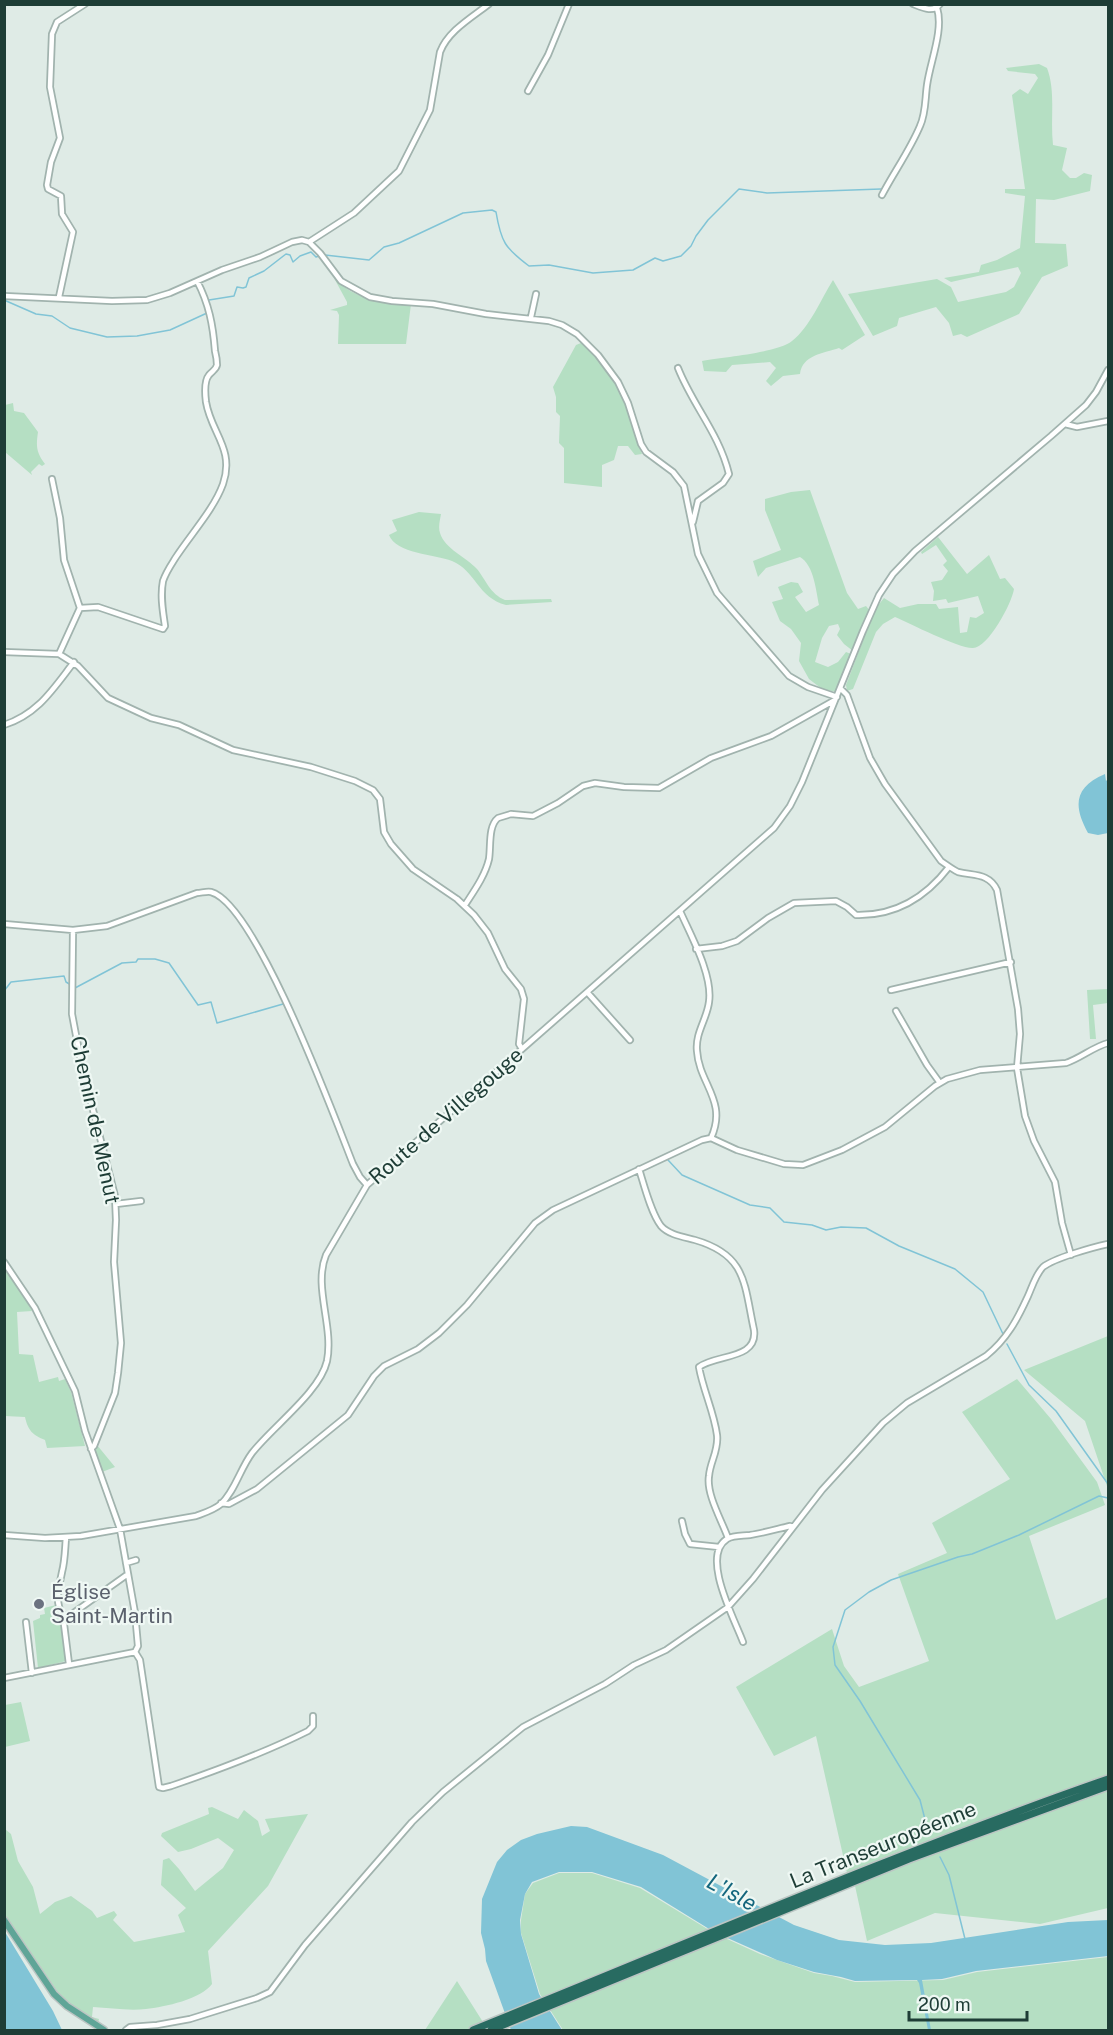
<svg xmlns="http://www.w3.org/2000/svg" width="1113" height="2035" viewBox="0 0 1113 2035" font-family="'Public Sans',sans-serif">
  <rect width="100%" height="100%" fill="#dfebe6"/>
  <path fill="#b5dfc3" d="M1039 64 1047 68C1056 92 1050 118 1053 145L1067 148 1062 170 1070 178H1076L1084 173 1092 175 1090 191 1054 200 1036 199 1035 243 1066 244 1068 266 1042 277 1019 314 967 337 961 334 953 336 949 323 936 307 899 318 897 326 873 336 848 294 937 279 951 287 958 302 1006 292 1014 287 1021 273 1018 267 951 282 944 278 979 272 981 265 997 260 1020 248 1025 196 1005 193V189H1025L1012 95 1020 89 1028 94 1038 78 1035 74 1008 71 1006 68Z
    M334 278C355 300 382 303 411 304L406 344H338L339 315 337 311 330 310 347 305V302Z
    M833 280 865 335 842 350 839 348C824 353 802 355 800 374L783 376 771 386 766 381 776 368 770 362 732 365 726 372 704 371 702 361C723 357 777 353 792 341 810 327 821 299 833 280Z
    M581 343C619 376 627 408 642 454L635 455 628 446H618L614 460 602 465V487L564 483V448L559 443 560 416 556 412V397L553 387 576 345Z
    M13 403 14 411 24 413 38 432C36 446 36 452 45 464L42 466 39 464 31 472 32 475 5 452V405Z
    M810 490 847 593 858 609 866 606 870 611 865 618 853 651 844 644 837 635 840 629 838 624 829 626 822 638 815 662 828 667 838 662 846 652 851 654 837 692 822 689 809 679 799 661 801 643 791 629 780 621 772 602 783 599 778 587 791 582 798 583 803 592 795 597 806 612 819 605C816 591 814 565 800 557L766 568 758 577 753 561 781 550 765 510V499L791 492Z
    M419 512 441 514C440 520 438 527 440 533 445 549 466 557 477 569 486 580 490 594 505 600L551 599 552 602 506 605C478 598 475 570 452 561 435 554 396 554 389 535L397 531 392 520Z
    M938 537 967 574 989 555 1000 579 1005 578 1014 589C1012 603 988 648 973 648 960 649 909 623 895 617L883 624 876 632 853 689 847 691 846 685 875 609 884 598 900 608 918 604H936L939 609 958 607 960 633 967 632 970 617 976 618 984 613 978 596 948 603 946 599 933 601 934 591 931 582 942 580 948 571 943 565 947 561 936 545 922 554 921 552Z
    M1108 989V1003L1093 1005 1096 1039H1090L1087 990Z
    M4 1269 24 1295 32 1311 17 1312 19 1354 33 1355 39 1382 58 1377 59 1381 65 1379 71 1392 85 1446 47 1448 45 1440C33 1435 28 1431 25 1417L5 1416Z
    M1108 1336V1489L1085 1421 1024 1370Z
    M1017 1379 1051 1419 1097 1482 1105 1505 1029 1536 1056 1620 1108 1597V1908L1040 1924 935 1913 867 1941 852 1872 847 1873 816 1736 774 1756 736 1687 832 1629 844 1666 859 1687 929 1661 898 1574 947 1553 932 1523 1010 1479 962 1412Z
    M97 1445 115 1467 102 1472 94 1452Z
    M56 1605 60 1617 66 1661 38 1668 33 1621 40 1618V1615L45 1614 44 1608Z
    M21 1702 30 1741 5 1747V1705Z
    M212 1807 238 1819 244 1810 258 1821 262 1836 270 1831 265 1819 308 1814 268 1886 208 1951 212 1984C201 1999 165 2007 146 2009 129 2011 110 2008 93 2007L92 2017 99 2019 98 2023 64 2001 5 1915 4 1825 5 1829 11 1834 18 1861 33 1887 40 1914 55 1902 71 1896 92 1911 97 1918 114 1911 117 1915 113 1920 134 1942 185 1932 178 1915 186 1908 161 1885 163 1860 169 1858 179 1869 195 1891 223 1868 234 1850 218 1838 191 1849 178 1852 161 1836 162 1833 209 1814 208 1808Z
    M559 1873H592L640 1888 714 1933 760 1954 814 1973 832 1976 855 1982 943 1980 977 1972 1108 1957V2030H563L540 1994 521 1933V1920L525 1894 533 1883Z
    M457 1981 488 2030H425Z"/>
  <path fill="#81c4d6" d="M1105 774 1106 781 1108 779V833L1098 835 1088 833C1073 806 1074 787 1105 774Z
    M571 1826 587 1827 663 1855 794 1925 839 1940 885 1945 931 1943 1068 1922 1108 1920V1956L976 1971 942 1979 922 1980 931 2030H928L919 1983 917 1980 855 1981 841 1977 814 1972 777 1960 714 1932 641 1887 592 1872H559L532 1882 525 1894 520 1920 521 1934 539 1994 562 2030H511L486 1961 485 1949 481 1933 482 1899 497 1862 507 1850 521 1840 537 1834Z
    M5 1932 53 2011 62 2030H5Z"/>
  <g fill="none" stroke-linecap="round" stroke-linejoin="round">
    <path stroke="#81c4d6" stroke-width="1.5" d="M325 255 369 260 384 247 399 243 463 213 492 210 496 212C501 242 505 248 529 266L549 265 593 273 633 270 655 258 663 261 681 256 691 246 696 236 708 220 739 189 767 193 881 189
      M4 300 36 314 52 316 70 328 107 337 137 336 170 330 207 313
      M209 300 234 296 237 287 243 288 246 287 249 278 264 271 286 254 290 255 293 262 300 256 311 252 316 257 319 256
      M75 988 122 963 136 962 138 959H155L169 963 198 1005 211 1002 217 1023 283 1004
      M4 991 11 982 64 976 66 982 71 985
      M668 1160 682 1175 750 1205 770 1208 784 1222 812 1225 826 1230 841 1227 866 1228 899 1246 955 1269 983 1292 1003 1334
      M1007 1344 1029 1385 1056 1411 1108 1484
      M928 1831 920 1800 860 1701 835 1665 833 1647 845 1610 869 1592 891 1580 958 1557 972 1554 1019 1535 1099 1496 1108 1498
      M940 1857 949 1875 965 1939"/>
    <defs>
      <path id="minor" d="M913 4C923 8 933 13 940 4
        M528 91 548 55 569 4
        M882 195C894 172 910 150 920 126 926 113 925 99 927 85 930 62 944 30 937 8
        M309 242 320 253 341 281 370 297 392 301 433 304 486 314 549 321 562 325 577 334 598 355 618 382 628 403 641 444 646 452 673 472 684 486 698 554 717 593 789 676 808 687 837 697
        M4 296 112 301 147 300 170 293 222 270 260 257 292 242 302 240 309 242 354 213 399 171 430 110 440 52C448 31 471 18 489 4
        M59 297 73 232 62 214 61 196 48 189 47 185 51 162 60 138 50 87 52 34 57 22 85 4
        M531 317 536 294
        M678 368C693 406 719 433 729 474L723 483 698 501
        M1065 424 1077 427 1108 421
        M52 479 60 518 64 560 80 608
        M693 522 698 501
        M80 608 98 607 163 629 165 626C163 612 160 596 163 581 166 572 171 565 176 557 191 534 214 509 223 484 235 449 211 433 206 402 205 394 204 381 209 375 212 371 216 370 217 365 217 360 216 355 215 351 213 325 209 304 197 281
        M4 652 59 654 78 666 108 698 151 718 179 725 233 750 311 767 355 781 373 790 380 799 384 832 391 844 413 869 457 899 474 915 488 933 505 969 521 989 524 999 519 1044 522 1049
        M59 654 80 608
        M840 688 847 695 870 758 885 784 941 861C947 865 952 869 958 872 974 876 989 873 997 890L1018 1009 1020 1034 1017 1068 1025 1116 1034 1141 1055 1182 1062 1223 1071 1255
        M4 725C38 714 53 689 74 662
        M465 905C474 891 485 876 489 859 491 846 488 826 498 818L511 814 533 816 558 803 583 786 595 783 624 787 659 788 711 758 771 736 835 700
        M4 924 73 930 107 926 197 893C201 893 207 891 211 892 256 904 334 1116 353 1164L360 1177 367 1185
        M73 930 72 1014 82 1067 115 1196 116 1220 114 1262 121 1343 118 1373 115 1393 94 1446 91 1449
        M696 949 722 946 737 941 768 918 794 903 836 901 847 907 856 915C895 916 926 897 949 867
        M891 990 1011 962
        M587 992 630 1040
        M896 1011 927 1065 940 1083
        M711 1138 737 1150 784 1164 803 1165 842 1150 885 1127 935 1086 947 1079 980 1070 1066 1063C1081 1058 1093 1047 1108 1043
        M639 1169C644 1185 651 1213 661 1226 669 1235 684 1237 695 1240 747 1255 744 1284 754 1330 758 1360 716 1354 699 1367 703 1390 714 1412 717 1435 719 1450 710 1462 709 1476 706 1494 722 1521 728 1538
        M116 1204 141 1201
        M4 1262 35 1308 75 1391 85 1431 120 1529 135 1613 138 1646 135 1652
        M221 1503 229 1504 257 1489 348 1415 374 1376 384 1366 418 1349 439 1333 467 1305 535 1223 553 1210 702 1140 711 1138C728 1101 699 1084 697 1051 695 1033 707 1019 709 1002 713 975 691 936 680 911
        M682 1521 685 1534 690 1544 719 1547
        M4 1535 45 1538 81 1536 196 1516C204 1513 214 1510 221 1504 235 1491 240 1469 252 1453 272 1427 320 1392 327 1361 334 1326 313 1287 326 1255L367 1185 774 828 790 806 802 782 863 631 879 595 893 574 915 551 1051 436 1086 405 1096 392 1108 370
        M66 1537C65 1549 65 1561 62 1572 59 1588 54 1601 63 1616L72 1614 128 1574
        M126 1563 136 1560
        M63 1616 69 1664
        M26 1622 32 1673
        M743 1642C735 1620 700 1556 727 1539 734 1535 742 1536 750 1535 763 1533 777 1529 790 1526L793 1527
        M135 1652 140 1660 159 1787 163 1788 171 1786C218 1770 264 1753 308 1731L313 1726V1716
        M4 1678 135 1652
        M126 2030 130 2027 157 2025 190 2019 257 1998 270 1992 305 1945 412 1822 443 1792 523 1727 605 1684 634 1665 666 1650 728 1607 753 1579 822 1490 883 1423 907 1403 986 1356C1007 1339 1017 1320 1028 1296 1032 1287 1036 1274 1043 1267 1054 1258 1094 1247 1108 1244"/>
      <path id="major" d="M4 1920 54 1994 67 2006 104 2030"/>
      <path id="highway" d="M473 2030C684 1945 893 1854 1108 1779
        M491 2030 909 1859 1108 1786"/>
    </defs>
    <use href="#minor" stroke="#a1b3ae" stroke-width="8"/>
    <use href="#major" stroke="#bcc5c3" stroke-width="9"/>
    <use href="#highway" stroke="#bcc5c3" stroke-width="10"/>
    <use href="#minor" stroke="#fff" stroke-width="4.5"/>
    <use href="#major" stroke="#5fa597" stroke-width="6"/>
    <use href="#highway" stroke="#286b61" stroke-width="7"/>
  </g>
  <circle fill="#6b7280" stroke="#eff8f4" stroke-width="2" cx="39" cy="1604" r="6"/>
  <g text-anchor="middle" stroke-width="4.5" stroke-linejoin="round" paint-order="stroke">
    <g font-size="21" fill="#1e3d36" stroke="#eff8f4">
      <text transform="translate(446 1116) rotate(-41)" y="7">Route de Villegouge</text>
      <text transform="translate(95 1120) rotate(78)" y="7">Chemin de Menut</text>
      <text transform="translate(883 1845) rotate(-22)" y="7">La Transeuropéenne</text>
    </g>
    <g font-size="21" fill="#5b616d" stroke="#eff8f4" text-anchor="start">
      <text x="51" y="1599">Église<tspan x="51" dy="24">Saint-Martin</tspan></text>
    </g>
    <g font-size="22" font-style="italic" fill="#14667d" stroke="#eff8f4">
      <text transform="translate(732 1892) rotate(29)" y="8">L'Isle</text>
    </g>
  </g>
  <rect width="1113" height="2035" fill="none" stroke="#1e3d36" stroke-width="12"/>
  <path d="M909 2011v9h118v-9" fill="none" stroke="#1e3d36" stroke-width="3"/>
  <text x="918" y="2011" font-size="18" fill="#1e3d36" stroke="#eff8f4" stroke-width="4.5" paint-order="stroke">200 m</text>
</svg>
